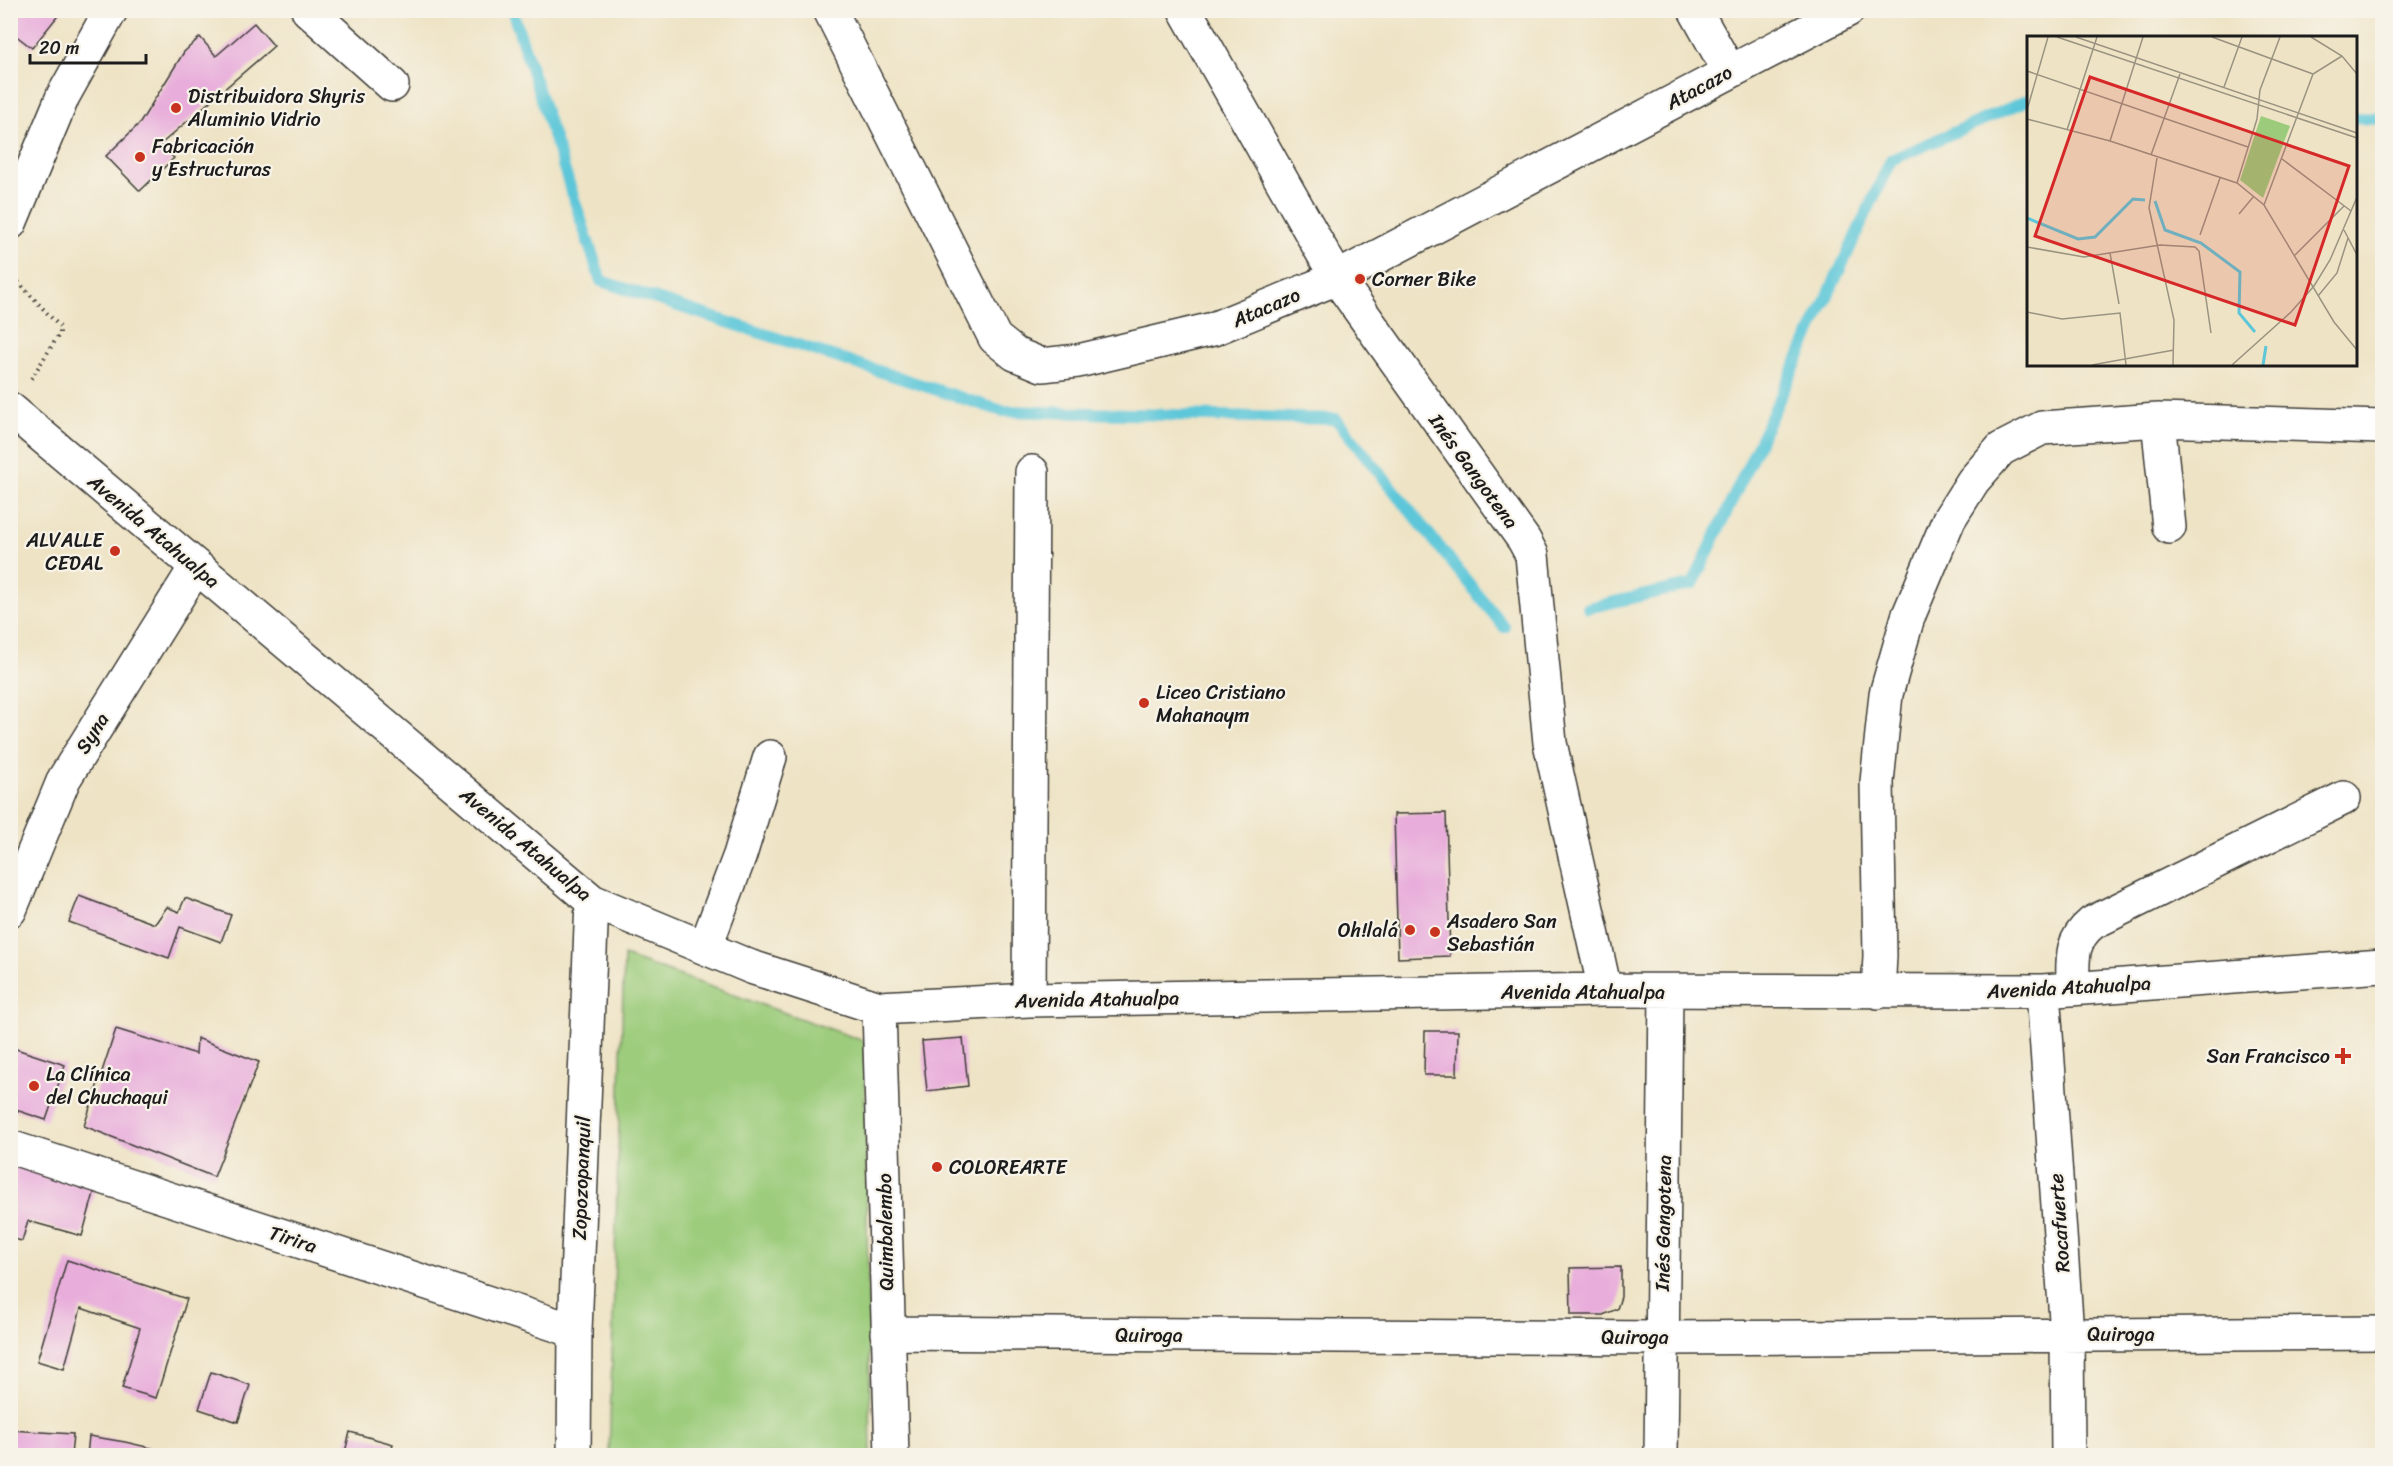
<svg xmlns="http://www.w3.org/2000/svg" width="2393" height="1466" viewBox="0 0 2393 1466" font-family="Sriracha,sans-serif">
  <rect width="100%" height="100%" fill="#f7f3e8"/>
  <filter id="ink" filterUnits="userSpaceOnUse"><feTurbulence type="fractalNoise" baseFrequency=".0167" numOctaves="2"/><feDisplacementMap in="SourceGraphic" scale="12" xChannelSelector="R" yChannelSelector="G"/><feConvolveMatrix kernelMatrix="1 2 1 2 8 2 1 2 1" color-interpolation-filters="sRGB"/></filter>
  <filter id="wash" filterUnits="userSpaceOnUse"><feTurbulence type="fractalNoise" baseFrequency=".008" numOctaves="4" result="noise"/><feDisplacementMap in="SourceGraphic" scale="24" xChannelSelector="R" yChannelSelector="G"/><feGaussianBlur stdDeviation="1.35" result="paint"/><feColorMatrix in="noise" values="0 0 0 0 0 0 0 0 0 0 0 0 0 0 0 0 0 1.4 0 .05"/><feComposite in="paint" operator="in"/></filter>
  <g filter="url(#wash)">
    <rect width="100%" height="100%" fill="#eee3c5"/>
    <path fill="#9ccc7b" stroke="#5c744c" stroke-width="1.5" d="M624 956 864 1041 871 1455 609 1456Z"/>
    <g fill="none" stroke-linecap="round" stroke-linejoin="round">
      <path stroke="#5dc7d9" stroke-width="12" d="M512 10 601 281 1002 411 1336 419 1504 627
        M2356 118 2382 119
        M1588 608 1693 584 1891 160 2028 100"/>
    </g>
    <g id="blocks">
      <path fill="#e8addb" d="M10 10H60L61 12 32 48 10 31Z
        M254 23 274 46 161 144 174 158 140 191 106 156 140 123 184 52 200 37 216 56Z
        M1446 813 1450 956 1398 958 1394 814Z
        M79 896 155 924 167 907 179 912 185 898 231 915 221 942 180 927 169 958 69 922Z
        M116 1029 196 1054 197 1038 259 1062 214 1177 84 1126Z
        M1425 1031H1458L1457 1075H1424Z
        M963 1038 968 1086 927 1091 922 1041Z
        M10 1047 65 1065 46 1120 10 1108Z
        M10 1163 96 1186 82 1236 28 1221 22 1241 10 1238Z
        M67 1260 187 1299 156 1398 122 1388 140 1328 81 1308 64 1369 37 1361Z
        M1621 1267V1297L1617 1309 1603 1315H1571L1570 1268Z
        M211 1372 250 1385 238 1422 199 1409Z
        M10 1430 73 1434 71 1456H10Z
        M350 1432 393 1444 390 1456H344Z
        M89 1436 125 1442 164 1451 162 1456H87Z"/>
    </g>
  </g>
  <g filter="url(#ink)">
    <use href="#blocks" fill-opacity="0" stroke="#3c3a35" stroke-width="1.5"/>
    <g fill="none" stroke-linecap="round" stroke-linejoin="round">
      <defs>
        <path id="minor" d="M308 10 392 85
          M830 10 995 338 1015 354 1042 365 1078 361 1213 329 1337 278 1848 10
          M1185 10 1337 278 1524 540 1532 555 1550 743 1605 990
          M1695 10 1729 71
          M10 409 592 901 751 967 879 1008 1029 1000 1605 990 2043 991 2382 966
          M2158 420 2169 527
          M10 910 64 779 196 567
          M705 948 740 855 770 757
          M2073 989C2073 961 2069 942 2092 923L2344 798
          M2043 991 2067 1334 2068 1456
          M1878 992 1880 956 1877 782 1886 694 1908 617 1949 519 1973 481 2001 449 2042 428 2158 420 2382 427
          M1029 1000 1032 472
          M879 1008 892 1456
          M10 1147 575 1331
          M888 1333 1662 1338 2382 1333
          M574 1456 575 1331 592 901
          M1661 1456 1666 991"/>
        <path id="major" d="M10 223 63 96 111 10"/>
      </defs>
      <use href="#minor" stroke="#3c3a35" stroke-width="36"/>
      <use href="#major" stroke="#3c3a35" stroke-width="36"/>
      <path stroke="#3c3a35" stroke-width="4" stroke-dasharray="1.5 4.5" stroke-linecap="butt" d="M10 273 60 327V333L31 379"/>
      <use href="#minor" stroke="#fff" stroke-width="33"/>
      <use href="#major" stroke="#fff" stroke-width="33"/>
    </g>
  </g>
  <g fill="#c8321e" stroke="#f7f3e8" stroke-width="2">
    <circle cx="176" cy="108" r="6"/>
    <circle cx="140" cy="157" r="6"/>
    <circle cx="1360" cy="279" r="6"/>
    <circle cx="115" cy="551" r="6"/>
    <circle cx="1144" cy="703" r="6"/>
    <circle cx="1410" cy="930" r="6"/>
    <circle cx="1435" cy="932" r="6"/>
    <path d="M2340 1047h6v6h6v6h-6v6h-6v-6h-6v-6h6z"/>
    <circle cx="34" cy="1086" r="6"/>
    <circle cx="937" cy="1167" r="6"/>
  </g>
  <g text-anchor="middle" stroke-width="4.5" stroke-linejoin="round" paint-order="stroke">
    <g font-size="20" fill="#1c1c1c" stroke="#f7f3e8">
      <text transform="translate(1699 87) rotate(-28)" y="7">Atacazo</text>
      <text transform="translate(1266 307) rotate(-23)" y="7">Atacazo</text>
      <text transform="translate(1474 471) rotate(54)" y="7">Inés Gangotena</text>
      <text transform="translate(154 531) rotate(40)" y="7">Avenida Atahualpa</text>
      <text transform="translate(92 733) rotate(-58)" y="7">Syna</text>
      <text transform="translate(526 844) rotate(40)" y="7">Avenida Atahualpa</text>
      <text transform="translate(2069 987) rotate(-3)" y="7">Avenida Atahualpa</text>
      <text x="1583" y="999">Avenida Atahualpa</text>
      <text transform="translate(1097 999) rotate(-1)" y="7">Avenida Atahualpa</text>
      <text transform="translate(581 1178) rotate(-88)" y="7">Zopozopanquil</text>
      <text transform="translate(1663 1223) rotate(-89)" y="7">Inés Gangotena</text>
      <text transform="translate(2059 1223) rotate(-94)" y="7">Rocafuerte</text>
      <text transform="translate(885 1232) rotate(-91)" y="7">Quimbalembo</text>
      <text transform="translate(293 1239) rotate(18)" y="7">Tirira</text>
      <text x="2121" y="1341">Quiroga</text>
      <text x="1149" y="1342">Quiroga</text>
      <text x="1635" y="1344">Quiroga</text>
    </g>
    <g font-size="20" fill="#1c1c1c" stroke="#f7f3e8" text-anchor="start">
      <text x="188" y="103">Distribuidora Shyris<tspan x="188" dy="23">Aluminio Vidrio</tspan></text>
      <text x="152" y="153">Fabricación<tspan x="152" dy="23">y Estructuras</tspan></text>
      <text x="1372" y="286">Corner Bike</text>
      <text x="103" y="547" text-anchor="end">ALVALLE<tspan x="103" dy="23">CEDAL</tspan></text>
      <text x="1156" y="699">Liceo Cristiano<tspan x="1156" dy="23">Mahanaym</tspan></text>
      <text x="1447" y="928">Asadero San<tspan x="1447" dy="23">Sebastián</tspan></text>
      <text x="1398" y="937" text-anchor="end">Oh!lalá</text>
      <text x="2330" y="1063" text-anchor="end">San Francisco</text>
      <text x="46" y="1081">La Clínica<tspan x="46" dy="23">del Chuchaqui</tspan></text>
      <text x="949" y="1174">COLOREARTE</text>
    </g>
  </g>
  <g transform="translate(2027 36)">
    <rect width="330" height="330" fill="#eee3c5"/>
    <path d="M234 80 263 90 236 162 213 144Z" fill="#9ccc7b"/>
    <path fill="none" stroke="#5dc7d9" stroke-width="3" d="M128 165 138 194 174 207 213 236 212 277 228 296M0 182 51 203 68 201 106 163 118 164M236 329 239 310"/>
    <path fill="none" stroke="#9a9381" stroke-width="1.5" d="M30 1 330 102M49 1 330 97M185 1 286 38M284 1 315 20 330 38M0 35 221 111M197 51 215 1M0 74 21 1M0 83 83 105 210 147 237 169 307 286 330 314M40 94 70 1M83 105 116 1M124 119 153 38M130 122 122 172 147 284 146 329M255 123 324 175M210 147 230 83 233 54 253 1M237 169 286 38 315 20M212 178 227 160M317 194 330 219M173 199 193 142M0 211 57 221 133 209 168 211 172 215 184 297M83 217 92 268M267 220 317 170M291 260 310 237 321 202M0 276 35 283 93 277 99 329M65 329 147 314M205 329 264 276 287 250 303 224 330 161"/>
    <path fill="#d62828" fill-opacity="0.15" stroke="#d62828" stroke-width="3" d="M63 41 322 130 268 289 8 200Z"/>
    <rect width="330" height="330" fill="none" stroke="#1c1c1c" stroke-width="3"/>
  </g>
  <rect width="2393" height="1466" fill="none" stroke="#f7f3e8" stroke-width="36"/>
  <path d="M30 54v9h116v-9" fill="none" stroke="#1c1c1c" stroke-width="3"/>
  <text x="39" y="54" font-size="18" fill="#1c1c1c" stroke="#f7f3e8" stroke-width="4.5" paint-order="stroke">20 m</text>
</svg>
